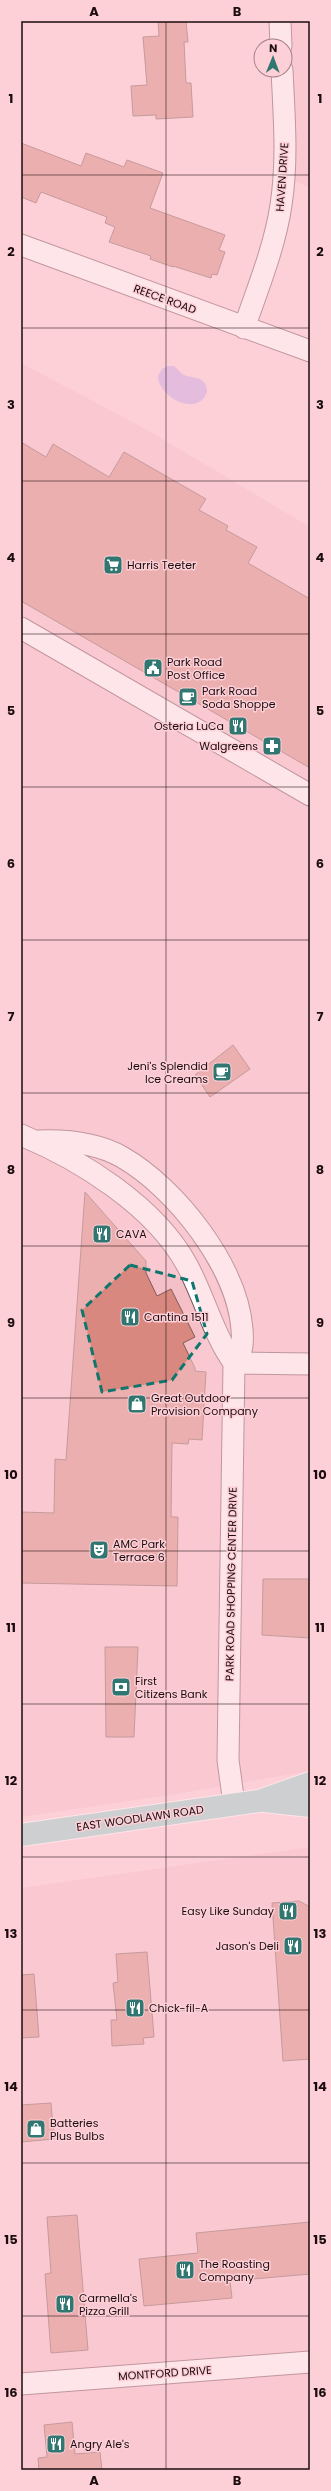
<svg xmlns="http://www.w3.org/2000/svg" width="331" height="2491" viewBox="0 0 331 2491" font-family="Poppins,sans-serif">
  <rect width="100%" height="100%" fill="#fdcfd7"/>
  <path fill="#f5bfc8" d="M284 21H310V188L293 180 291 104Z
    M21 363 149 431 310 527V1771L176 1794 21 1817Z
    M310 1847V2470H21V1888Z"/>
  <path fill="#c5a4e6" d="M168 366H174C178 369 180 373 184 375 194 379 207 376 207 392 198 418 158 397 158 376L162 369Z"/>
  <path fill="#d8887f" stroke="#805a55" d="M158 21H186L188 42H184L186 83H191L193 117 156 119V115L133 116 131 86 147 85 143 37 159 36Z
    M21 143 81 166 86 153 124 167 127 160 163 173 150 208 225 235 219 250 225 252 217 275 212 274 211 278 173 266V267L150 259 151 256 109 242 115 227 105 223 107 217 41 192 36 203 21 197Z
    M21 442 46 457 53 444 109 477 124 452 206 499 199 510 228 526 226 530 257 547 248 563 310 599V768L21 601Z
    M233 1045 250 1069 210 1097 195 1075Z
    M85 1192 146 1261V1273L157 1296 171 1289 195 1337 183 1343 195 1368V1371L206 1372 202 1440 189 1439 188 1444 172 1443 171 1517H178L177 1586 21 1583V1512L54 1513 55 1459 66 1460Z
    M263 1579H310V1638L262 1635Z
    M105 1647H138L134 1737H106Z
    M299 1901 310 1907V2059L283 2061 272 1903Z
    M147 1952 154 2037 143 2038 144 2044 112 2046 111 2020H117L113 1983 118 1982 116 1954Z
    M34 1974 39 2037 21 2038V1975Z
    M51 2103 54 2139 21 2142V2105Z
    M77 2215 88 2350 51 2353 45 2274 51 2273 47 2217Z
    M310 2222V2274L230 2281 232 2298 144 2306 139 2259 198 2253 196 2233Z
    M72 2422 75 2454 100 2452 102 2470H39L38 2458 47 2457 44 2425Z"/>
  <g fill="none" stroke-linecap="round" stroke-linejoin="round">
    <defs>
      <path id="minor" d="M280 21 281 46
        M21 245 310 351
        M244 328C258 288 275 246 281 205 288 160 284 115 282 70
        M21 628 310 795
        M21 1135C81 1160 155 1206 187 1265 204 1296 214 1336 234 1363 243 1353 243 1342 242 1329 237 1266 176 1188 122 1157 97 1143 67 1140 39 1141
        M234 1804 228 1760 234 1363 310 1364
        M21 2384 310 2362"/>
      <path id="primary" d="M265 1801 310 1806
        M21 1835 259 1801 310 1783"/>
    </defs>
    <use href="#minor" stroke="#775158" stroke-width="23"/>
    <use href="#primary" stroke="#fff" stroke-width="24"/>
    <use href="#minor" stroke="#fff" stroke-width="21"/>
    <use href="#primary" stroke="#94cfca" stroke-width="22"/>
  </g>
  <path d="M0 0H331V2491H0ZM130 1265 192 1281 207 1334 172 1380 102 1392 82 1310Z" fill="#fdcfd7" fill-opacity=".55" fill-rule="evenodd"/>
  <path fill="none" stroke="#0f766e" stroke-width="3" stroke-dasharray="8 5" stroke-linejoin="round" d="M130 1265 192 1281 207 1334 172 1380 102 1392 82 1310Z"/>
  <path fill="none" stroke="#1b0c0f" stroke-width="1" stroke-opacity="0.55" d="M166 21V2470M21 175H310M21 328H310M21 481H310M21 634H310M21 787H310M21 940H310M21 1093H310M21 1246H310M21 1398H310M21 1551H310M21 1704H310M21 1857H310M21 2010H310M21 2163H310M21 2316H310"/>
  <defs>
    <symbol id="supermarket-square" viewBox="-11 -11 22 22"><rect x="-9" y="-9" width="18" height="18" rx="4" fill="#307771" stroke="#fdcfd7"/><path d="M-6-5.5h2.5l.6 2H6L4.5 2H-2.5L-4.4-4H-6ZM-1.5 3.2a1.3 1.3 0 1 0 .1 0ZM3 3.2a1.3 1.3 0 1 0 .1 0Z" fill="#fff"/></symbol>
    <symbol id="civic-square" viewBox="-11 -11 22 22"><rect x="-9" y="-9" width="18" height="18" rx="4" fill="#307771" stroke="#fdcfd7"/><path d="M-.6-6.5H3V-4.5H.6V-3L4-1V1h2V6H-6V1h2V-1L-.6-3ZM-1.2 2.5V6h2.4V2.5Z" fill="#fff"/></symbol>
    <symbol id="cafe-square" viewBox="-11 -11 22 22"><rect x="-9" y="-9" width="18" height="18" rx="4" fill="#307771" stroke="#fdcfd7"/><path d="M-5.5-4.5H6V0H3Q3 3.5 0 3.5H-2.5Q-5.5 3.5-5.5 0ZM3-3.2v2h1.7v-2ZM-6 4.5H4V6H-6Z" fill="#fff"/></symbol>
    <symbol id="restaurant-square" viewBox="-11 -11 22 22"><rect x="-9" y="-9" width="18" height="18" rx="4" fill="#307771" stroke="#fdcfd7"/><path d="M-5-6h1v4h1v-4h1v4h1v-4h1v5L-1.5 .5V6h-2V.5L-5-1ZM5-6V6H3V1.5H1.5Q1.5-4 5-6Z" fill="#fff"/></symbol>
    <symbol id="pharmacy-square" viewBox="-11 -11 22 22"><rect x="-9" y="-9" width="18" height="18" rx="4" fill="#307771" stroke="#fdcfd7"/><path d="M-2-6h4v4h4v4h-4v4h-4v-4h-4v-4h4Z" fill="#fff"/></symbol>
    <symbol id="shop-square" viewBox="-11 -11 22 22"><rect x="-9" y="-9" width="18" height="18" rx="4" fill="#307771" stroke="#fdcfd7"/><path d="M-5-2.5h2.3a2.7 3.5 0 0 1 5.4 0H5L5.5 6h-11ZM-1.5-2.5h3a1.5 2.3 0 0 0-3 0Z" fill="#fff"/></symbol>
    <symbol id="theatre-square" viewBox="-11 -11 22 22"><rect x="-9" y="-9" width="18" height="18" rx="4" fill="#307771" stroke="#fdcfd7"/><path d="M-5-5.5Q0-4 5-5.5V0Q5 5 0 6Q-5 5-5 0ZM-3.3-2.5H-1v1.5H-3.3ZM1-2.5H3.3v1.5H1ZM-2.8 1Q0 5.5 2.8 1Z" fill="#fff"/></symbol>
    <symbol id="bank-square" viewBox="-11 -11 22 22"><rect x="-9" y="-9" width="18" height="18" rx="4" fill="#307771" stroke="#fdcfd7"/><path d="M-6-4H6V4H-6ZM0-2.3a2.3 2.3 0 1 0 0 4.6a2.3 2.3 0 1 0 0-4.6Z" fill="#fff"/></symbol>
  </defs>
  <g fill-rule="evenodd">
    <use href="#supermarket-square" x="102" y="554" width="22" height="22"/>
    <use href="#civic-square" x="142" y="657" width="22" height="22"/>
    <use href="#cafe-square" x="177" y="686" width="22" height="22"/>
    <use href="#restaurant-square" x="227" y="715" width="22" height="22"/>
    <use href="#pharmacy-square" x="261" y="735" width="22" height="22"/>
    <use href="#cafe-square" x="211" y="1061" width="22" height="22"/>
    <use href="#restaurant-square" x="91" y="1223" width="22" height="22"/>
    <use href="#restaurant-square" x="119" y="1306" width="22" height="22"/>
    <use href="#shop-square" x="126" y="1393" width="22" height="22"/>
    <use href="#theatre-square" x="88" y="1539" width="22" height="22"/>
    <use href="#bank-square" x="110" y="1676" width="22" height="22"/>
    <use href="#restaurant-square" x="277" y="1900" width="22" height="22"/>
    <use href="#restaurant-square" x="282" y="1935" width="22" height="22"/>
    <use href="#restaurant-square" x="124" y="1997" width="22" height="22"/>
    <use href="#shop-square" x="25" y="2118" width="22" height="22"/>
    <use href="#restaurant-square" x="174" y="2259" width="22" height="22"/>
    <use href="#restaurant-square" x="54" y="2293" width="22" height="22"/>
    <use href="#restaurant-square" x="45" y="2433" width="22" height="22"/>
  </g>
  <g text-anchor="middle" stroke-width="3" stroke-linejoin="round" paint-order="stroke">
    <g font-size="11" fill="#1b0c0f" stroke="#fdcfd7">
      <text transform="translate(282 177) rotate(-86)" y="4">HAVEN DRIVE</text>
      <text transform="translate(165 299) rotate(20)" y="4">REECE ROAD</text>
      <text transform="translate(231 1584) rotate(-89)" y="4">PARK ROAD SHOPPING CENTER DRIVE</text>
      <text transform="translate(140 1818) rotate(-8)" y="4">EAST WOODLAWN ROAD</text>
      <text transform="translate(165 2373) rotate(-4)" y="4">MONTFORD DRIVE</text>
    </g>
    <g font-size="11" fill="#1b0c0f" stroke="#fdcfd7" text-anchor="start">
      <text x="127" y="569">Harris Teeter</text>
      <text x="167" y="666">Park Road<tspan x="167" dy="13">Post Office</tspan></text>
      <text x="202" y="695">Park Road<tspan x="202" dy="13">Soda Shoppe</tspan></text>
      <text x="224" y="730" text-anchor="end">Osteria LuCa</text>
      <text x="258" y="750" text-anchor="end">Walgreens</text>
      <text x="208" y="1070" text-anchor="end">Jeni's Splendid<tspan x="208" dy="13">Ice Creams</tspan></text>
      <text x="116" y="1238">CAVA</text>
      <text x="144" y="1321">Cantina 1511</text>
      <text x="151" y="1402">Great Outdoor<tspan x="151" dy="13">Provision Company</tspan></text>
      <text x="113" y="1548">AMC Park<tspan x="113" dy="13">Terrace 6</tspan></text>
      <text x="135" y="1685">First<tspan x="135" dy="13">Citizens Bank</tspan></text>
      <text x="274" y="1915" text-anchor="end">Easy Like Sunday</text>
      <text x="279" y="1950" text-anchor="end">Jason's Deli</text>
      <text x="149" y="2012">Chick-fil-A</text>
      <text x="50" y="2127">Batteries<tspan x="50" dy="13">Plus Bulbs</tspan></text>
      <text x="199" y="2268">The Roasting<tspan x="199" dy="13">Company</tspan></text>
      <text x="79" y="2302">Carmella's<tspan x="79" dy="13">Pizza Grill</tspan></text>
      <text x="70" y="2448">Angry Ale's</text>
    </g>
  </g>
  <rect width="331" height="2491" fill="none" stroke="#fdcfd7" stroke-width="44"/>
  <g transform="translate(273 58) rotate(1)"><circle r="19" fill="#fdcfd7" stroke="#a38187"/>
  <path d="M0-3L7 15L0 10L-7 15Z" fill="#307771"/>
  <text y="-6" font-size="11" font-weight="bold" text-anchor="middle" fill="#1b0c0f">N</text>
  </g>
  <rect x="22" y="22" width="287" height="2447" fill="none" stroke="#1b0c0f" stroke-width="1.5"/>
  <g font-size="13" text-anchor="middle" font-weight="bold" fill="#1b0c0f">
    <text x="94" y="16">A</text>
    <text x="237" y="16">B</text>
    <text x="11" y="103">1</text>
    <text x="320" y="103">1</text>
    <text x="11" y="256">2</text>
    <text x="320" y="256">2</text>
    <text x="11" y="409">3</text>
    <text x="320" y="409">3</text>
    <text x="11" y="562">4</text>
    <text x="320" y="562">4</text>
    <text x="11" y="715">5</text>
    <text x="320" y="715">5</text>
    <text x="11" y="868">6</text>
    <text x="320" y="868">6</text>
    <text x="11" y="1021">7</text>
    <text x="320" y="1021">7</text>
    <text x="11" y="1174">8</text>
    <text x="320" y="1174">8</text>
    <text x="11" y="1327">9</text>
    <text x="320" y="1327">9</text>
    <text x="11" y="1479">10</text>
    <text x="320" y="1479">10</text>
    <text x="11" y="1632">11</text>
    <text x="320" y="1632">11</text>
    <text x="11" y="1785">12</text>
    <text x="320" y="1785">12</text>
    <text x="11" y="1938">13</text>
    <text x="320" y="1938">13</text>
    <text x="11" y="2091">14</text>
    <text x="320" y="2091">14</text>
    <text x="11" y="2244">15</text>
    <text x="320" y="2244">15</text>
    <text x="11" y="2397">16</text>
    <text x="320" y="2397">16</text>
    <text x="94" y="2485">A</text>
    <text x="237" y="2485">B</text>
  </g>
</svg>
